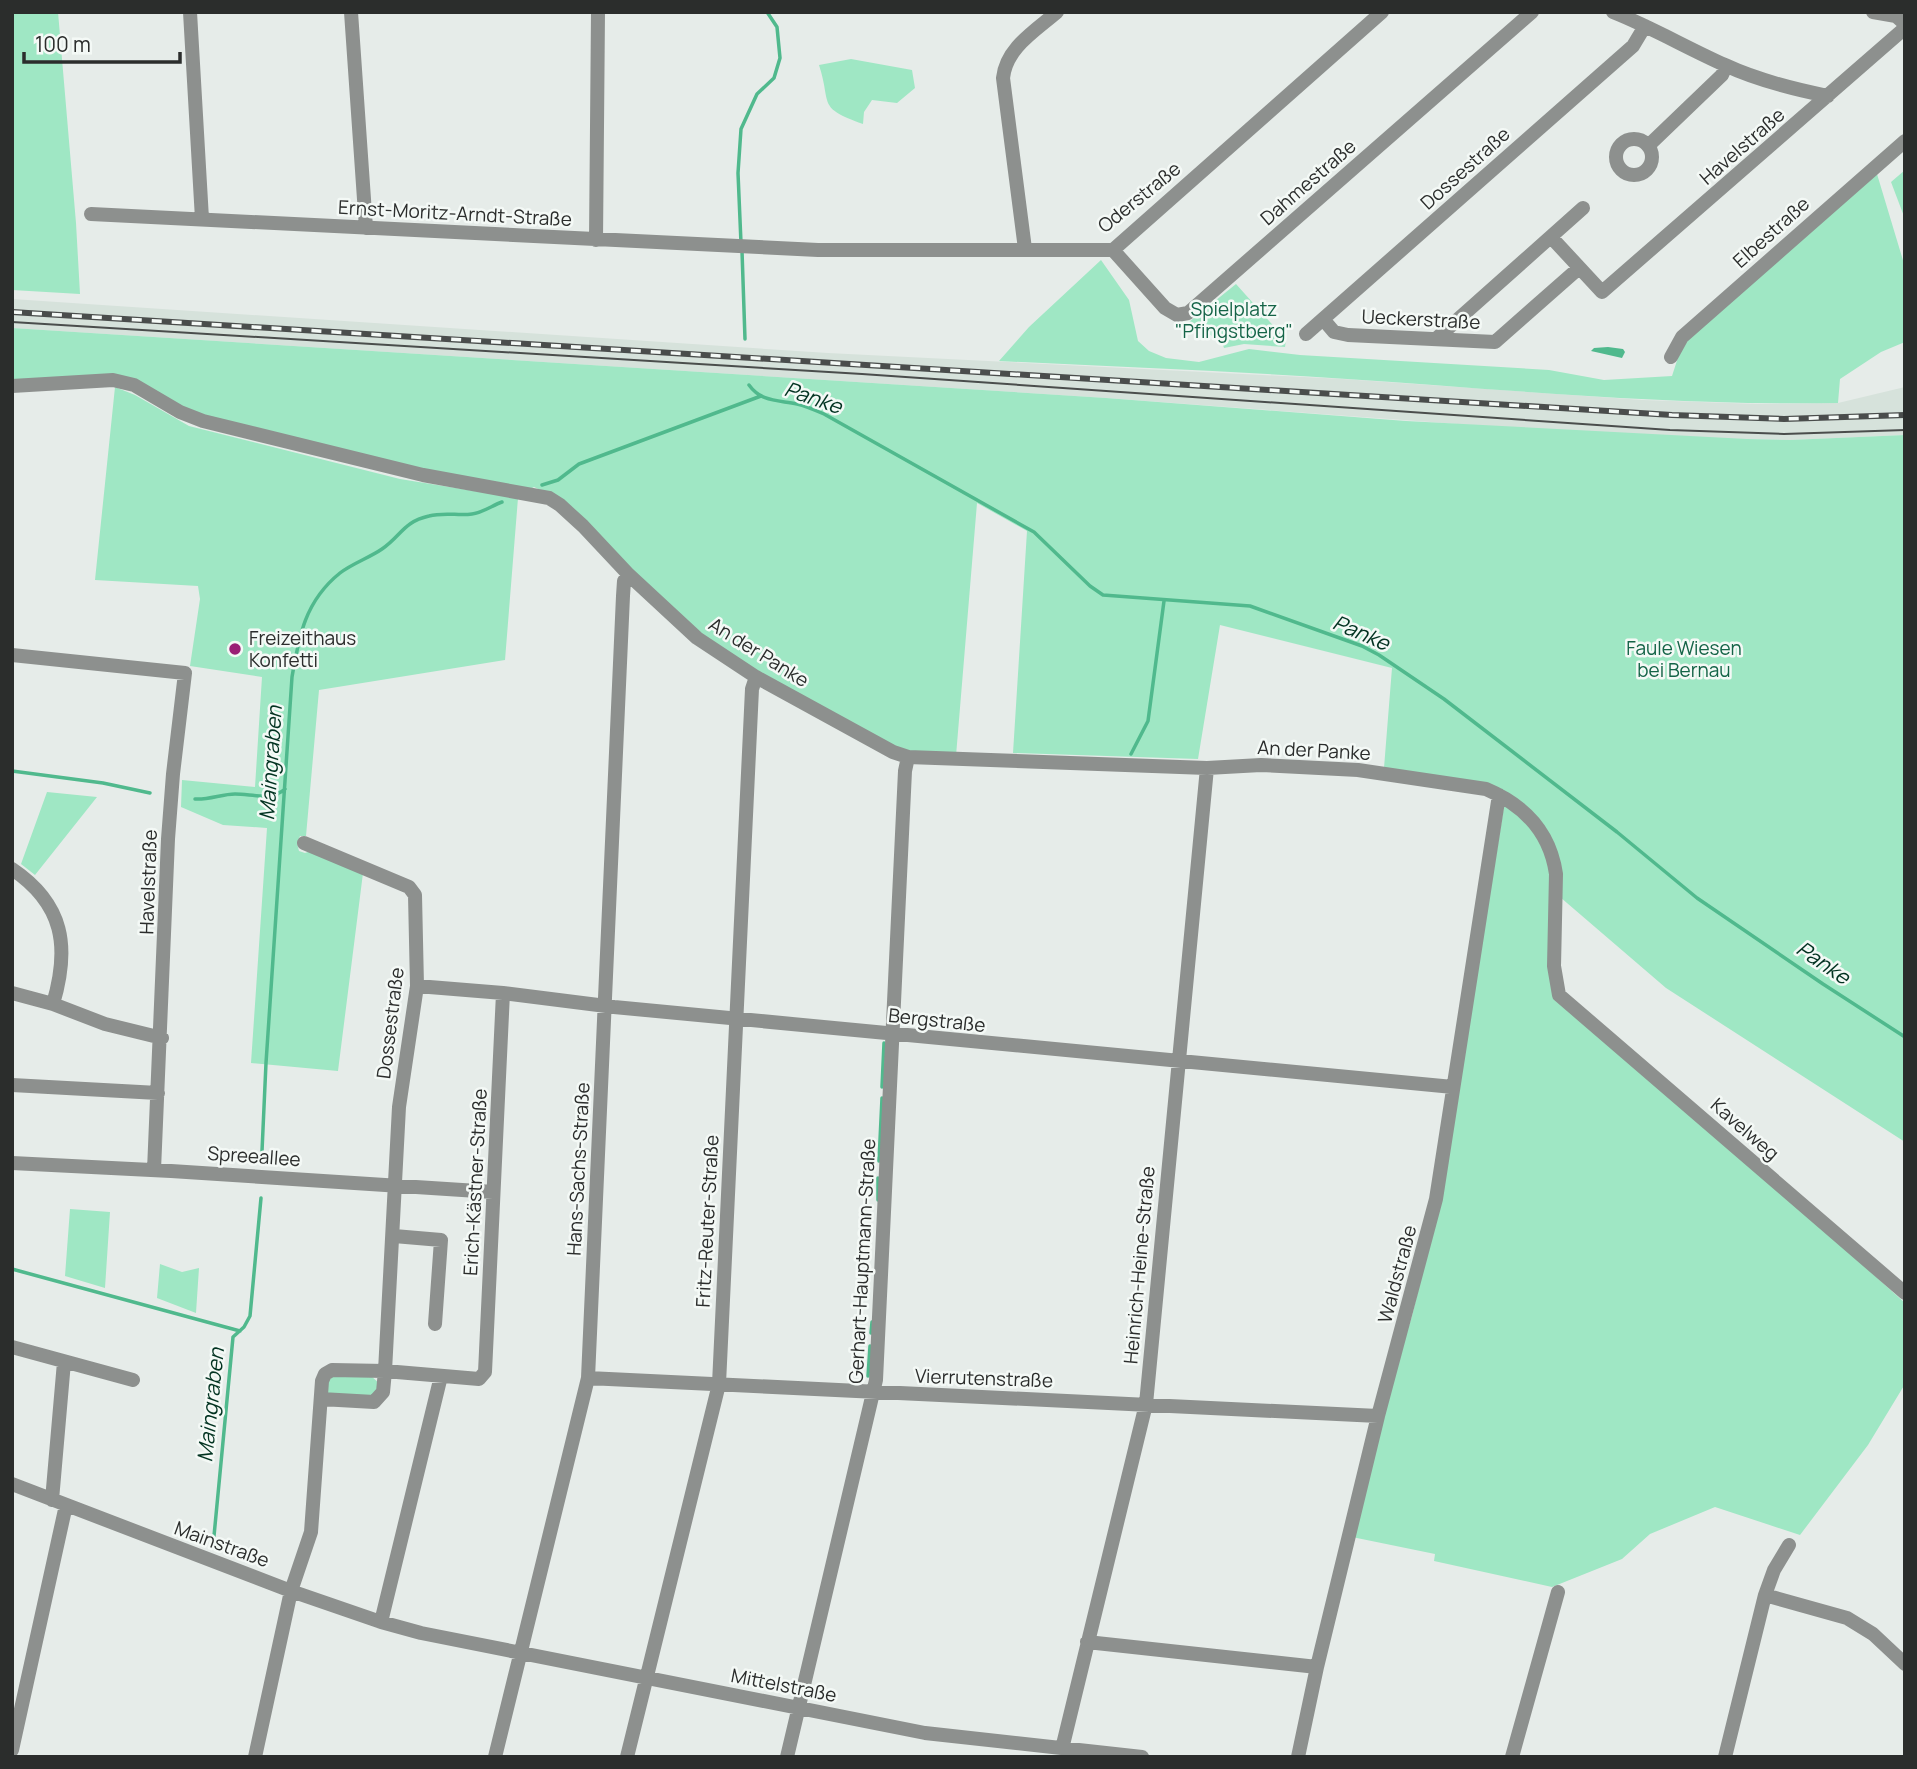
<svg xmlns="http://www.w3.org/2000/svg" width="1917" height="1769" viewBox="0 0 1917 1769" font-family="Manrope,sans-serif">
  <rect width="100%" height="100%" fill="#e6ece9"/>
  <path fill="#d6e2db" d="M12 299 828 353 1343 379 1643 400 1758 404 1838 403 1905 387V435L1790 440 1676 438 1552 431 1106 398 12 328Z"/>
  <path fill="#9fe7c4" d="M12 12H58L76 223 80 294 12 290Z
    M851 59 912 70 915 88 897 103 872 100 864 112 863 124C816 107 832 105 819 65Z
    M1905 170V219L1891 182Z
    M1877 174 1905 267V342L1881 352 1840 379 1838 403C1674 406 1511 390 1347 379 1231 371 1115 367 999 361L1029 327 1101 260 1129 300 1138 341 1149 351 1166 358 1199 362 1249 349 1300 355 1549 370 1604 380 1672 376 1683 342Z
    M1236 284 1286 340 1285 347 1244 344 1224 348 1222 342 1189 322Z
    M12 328 1106 398 1406 421 1747 439 1790 440 1905 435V1142L1666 988 1560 897 1556 995 1741 1155 1905 1303V1384L1868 1445 1800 1535 1715 1507 1650 1534 1622 1559 1552 1587 1434 1561 1435 1554 1352 1537 1381 1416 1412 1316 1440 1201 1506 794 1384 768 1392 668 1220 625 1198 759 1013 753 1027 531 977 503 956 756 901 750 753 671 702 636 545 492 534 487 530 489 463 479 210 418 180 407 144 386 12 384Z
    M115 387 135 395 189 426 400 479 518 498 505 660 319 690 306 836H300L297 843 299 851 305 853 314 850 363 873 338 1071 251 1063 267 828 223 825 181 807 182 780 255 787 262 677 190 666 200 599 198 586 95 580Z
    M47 792 97 797 35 875 21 864Z
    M70 1209 110 1212 105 1288 65 1276Z
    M160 1264 182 1272 199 1268 196 1313 157 1298Z
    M333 1376H371L380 1384 373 1398 327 1393 328 1381Z"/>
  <path fill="#50b98d" d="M1608 347 1623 349 1625 352 1622 358 1591 351 1594 348Z"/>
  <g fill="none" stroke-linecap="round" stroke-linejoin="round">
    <path stroke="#50b98d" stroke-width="3.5" d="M741 243 738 173 741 129 757 94 774 78 780 58 777 27 767 12
      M742 251 745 339
      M749 385C761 402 778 400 797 404 806 406 815 410 824 414L1034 532 1090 586 1103 595 1250 606 1362 646 1379 655 1444 699 1617 832 1697 898 1823 984 1905 1037
      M542 485 558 480 579 464 761 396
      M1131 754 1148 721 1164 601
      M12 771 103 783 150 793
      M195 799C209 800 222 794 235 794 252 794 272 801 285 789
      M882 1087 884 1043
      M262 1151 266 1063 292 677C299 636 305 601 340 573 353 563 369 558 382 549 402 535 403 522 429 516 444 512 459 516 472 514 482 513 493 505 502 502
      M879 1161 882 1098
      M878 1200V1178
      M12 1269 240 1331
      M871 1333 872 1322
      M868 1376 870 1346
      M214 1536 233 1337 244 1327 250 1316 261 1198"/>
    <path stroke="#8d908e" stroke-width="14" d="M190 12 202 219
      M351 12 366 228
      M1613 12C1651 27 1687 48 1725 65 1757 80 1793 89 1828 96
      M1873 12 1896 16 1905 24
      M1616 157a18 18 0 1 1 36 0a18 18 0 1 1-36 0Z
      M1648 146 1722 75 1726 66
      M91 214 818 250H1113L1382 12
      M1551 237 1602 292 1905 28
      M596 240 598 12
      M1025 249 1003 78C1006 48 1035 31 1057 12
      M1113 250 1165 308 1177 315 1188 313 1532 12
      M1323 319 1334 332 1348 335 1495 342 1579 268
      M1306 334 1633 46 1645 26
      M1437 338 1583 208
      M1671 357 1682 337 1905 141
      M12 386 113 380 134 385 180 412 203 421 423 475 549 498 560 505 583 526 629 575 697 638 756 677 893 752 908 757 1207 768 1261 765 1358 770 1486 789C1524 805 1550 832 1556 874L1554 966 1559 995 1905 1293
      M12 655 185 673 173 774 168 839 154 1170
      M12 869C64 904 70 947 53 1004
      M417 986 503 993 614 1007 1453 1087
      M12 993 53 1004 105 1024 162 1038
      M12 1085 158 1093
      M12 1163 171 1171 493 1192
      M394 1236 441 1240 435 1324
      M12 1347 133 1380
      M588 1378 1378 1416
      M321 1399 374 1402 383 1392 385 1371 479 1379 485 1372 503 993
      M12 1484 291 1591 381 1622 421 1633 925 1733 1142 1757
      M52 1500 64 1362
      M1765 1595 1847 1618 1873 1634 1905 1664
      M381 1622 441 1376
      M1087 1642 1317 1667
      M12 1750 66 1505
      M255 1757 291 1591 311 1532 322 1381 325 1374 332 1370 385 1371 399 1107 417 986 415 895 409 887 304 843
      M495 1757 588 1378 623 596 624 581 629 575
      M627 1757 719 1384 752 689 756 677
      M787 1757 876 1380 905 771 908 757
      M1060 1757 1146 1404 1207 768
      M1298 1757 1317 1667 1378 1416 1436 1199 1499 795
      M1512 1757 1558 1592
      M1725 1757 1765 1595 1774 1570 1789 1545"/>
    <path stroke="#4a4d4c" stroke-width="2" d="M12 322 862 374 1670 430 1784 434 1905 430"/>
    <defs>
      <path id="rail" d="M12 312 1672 415 1784 419 1905 415"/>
    </defs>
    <use href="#rail" stroke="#4a4d4c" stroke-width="6"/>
    <use href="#rail" stroke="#f4f9f6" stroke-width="3.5" stroke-dasharray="10" stroke-linecap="butt"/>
  </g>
  <circle fill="#9a1e75" stroke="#f4f9f6" stroke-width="2.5" cx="235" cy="649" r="7"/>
  <g text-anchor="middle" stroke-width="5" stroke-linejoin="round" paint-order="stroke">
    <g font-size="19" fill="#2b2d2c" stroke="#f4f9f6">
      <text transform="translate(1742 146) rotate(-41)" y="7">Havelstraße</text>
      <text transform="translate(1465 168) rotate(-42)" y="7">Dossestraße</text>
      <text transform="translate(1308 182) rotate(-41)" y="7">Dahmestraße</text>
      <text transform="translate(1139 197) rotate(-39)" y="7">Oderstraße</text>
      <text transform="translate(455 213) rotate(3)" y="7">Ernst-Moritz-Arndt-Straße</text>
      <text transform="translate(1771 232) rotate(-42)" y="7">Elbestraße</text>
      <text transform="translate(1421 319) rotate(3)" y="7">Ueckerstraße</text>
      <text transform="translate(759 652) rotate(32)" y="7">An der Panke</text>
      <text transform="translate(1314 750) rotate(3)" y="7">An der Panke</text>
      <text transform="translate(148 882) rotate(-88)" y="7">Havelstraße</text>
      <text transform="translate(937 1020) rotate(6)" y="7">Bergstraße</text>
      <text transform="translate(390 1023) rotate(-83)" y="7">Dossestraße</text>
      <text transform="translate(1745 1129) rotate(41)" y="7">Kavelweg</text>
      <text transform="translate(254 1156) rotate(4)" y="7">Spreeallee</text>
      <text transform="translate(578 1169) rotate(-87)" y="7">Hans-Sachs-Straße</text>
      <text transform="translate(475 1182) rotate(-87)" y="7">Erich-Kästner-Straße</text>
      <text transform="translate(707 1221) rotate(-87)" y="7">Fritz-Reuter-Straße</text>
      <text transform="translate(862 1261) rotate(-87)" y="7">Gerhart-Hauptmann-Straße</text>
      <text transform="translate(1139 1265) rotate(-85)" y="7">Heinrich-Heine-Straße</text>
      <text transform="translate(1397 1274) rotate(-75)" y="7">Waldstraße</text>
      <text transform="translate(984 1378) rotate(2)" y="7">Vierrutenstraße</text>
      <text transform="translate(222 1544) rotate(20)" y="7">Mainstraße</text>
      <text transform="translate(784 1685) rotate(11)" y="7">Mittelstraße</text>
    </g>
    <g font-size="19" fill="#146447" stroke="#f4f9f6">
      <text x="1234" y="316">Spielplatz<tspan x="1234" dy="22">"Pfingstberg"</tspan></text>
      <text x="1684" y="655">Faule Wiesen<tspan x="1684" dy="22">bei Bernau</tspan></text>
    </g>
    <g font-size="19" fill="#2b2d2c" stroke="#f4f9f6" text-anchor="start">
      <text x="249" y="645">Freizeithaus<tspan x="249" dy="22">Konfetti</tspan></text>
    </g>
    <g font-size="21" font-style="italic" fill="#023321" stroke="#f4f9f6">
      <text transform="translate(813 398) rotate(19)" y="7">Panke</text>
      <text transform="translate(1361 633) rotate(23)" y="7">Panke</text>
      <text transform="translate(271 763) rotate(-86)" y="7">Maingraben</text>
      <text transform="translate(1823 963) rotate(34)" y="7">Panke</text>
      <text transform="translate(211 1405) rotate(-84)" y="7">Maingraben</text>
    </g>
  </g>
  <rect width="1917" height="1769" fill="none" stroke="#2b2d2c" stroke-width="28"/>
  <path d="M24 52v10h156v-10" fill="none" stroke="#2b2d2c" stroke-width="3.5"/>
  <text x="35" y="52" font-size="21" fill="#2b2d2c" stroke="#f4f9f6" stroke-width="5" paint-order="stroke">100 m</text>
</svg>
